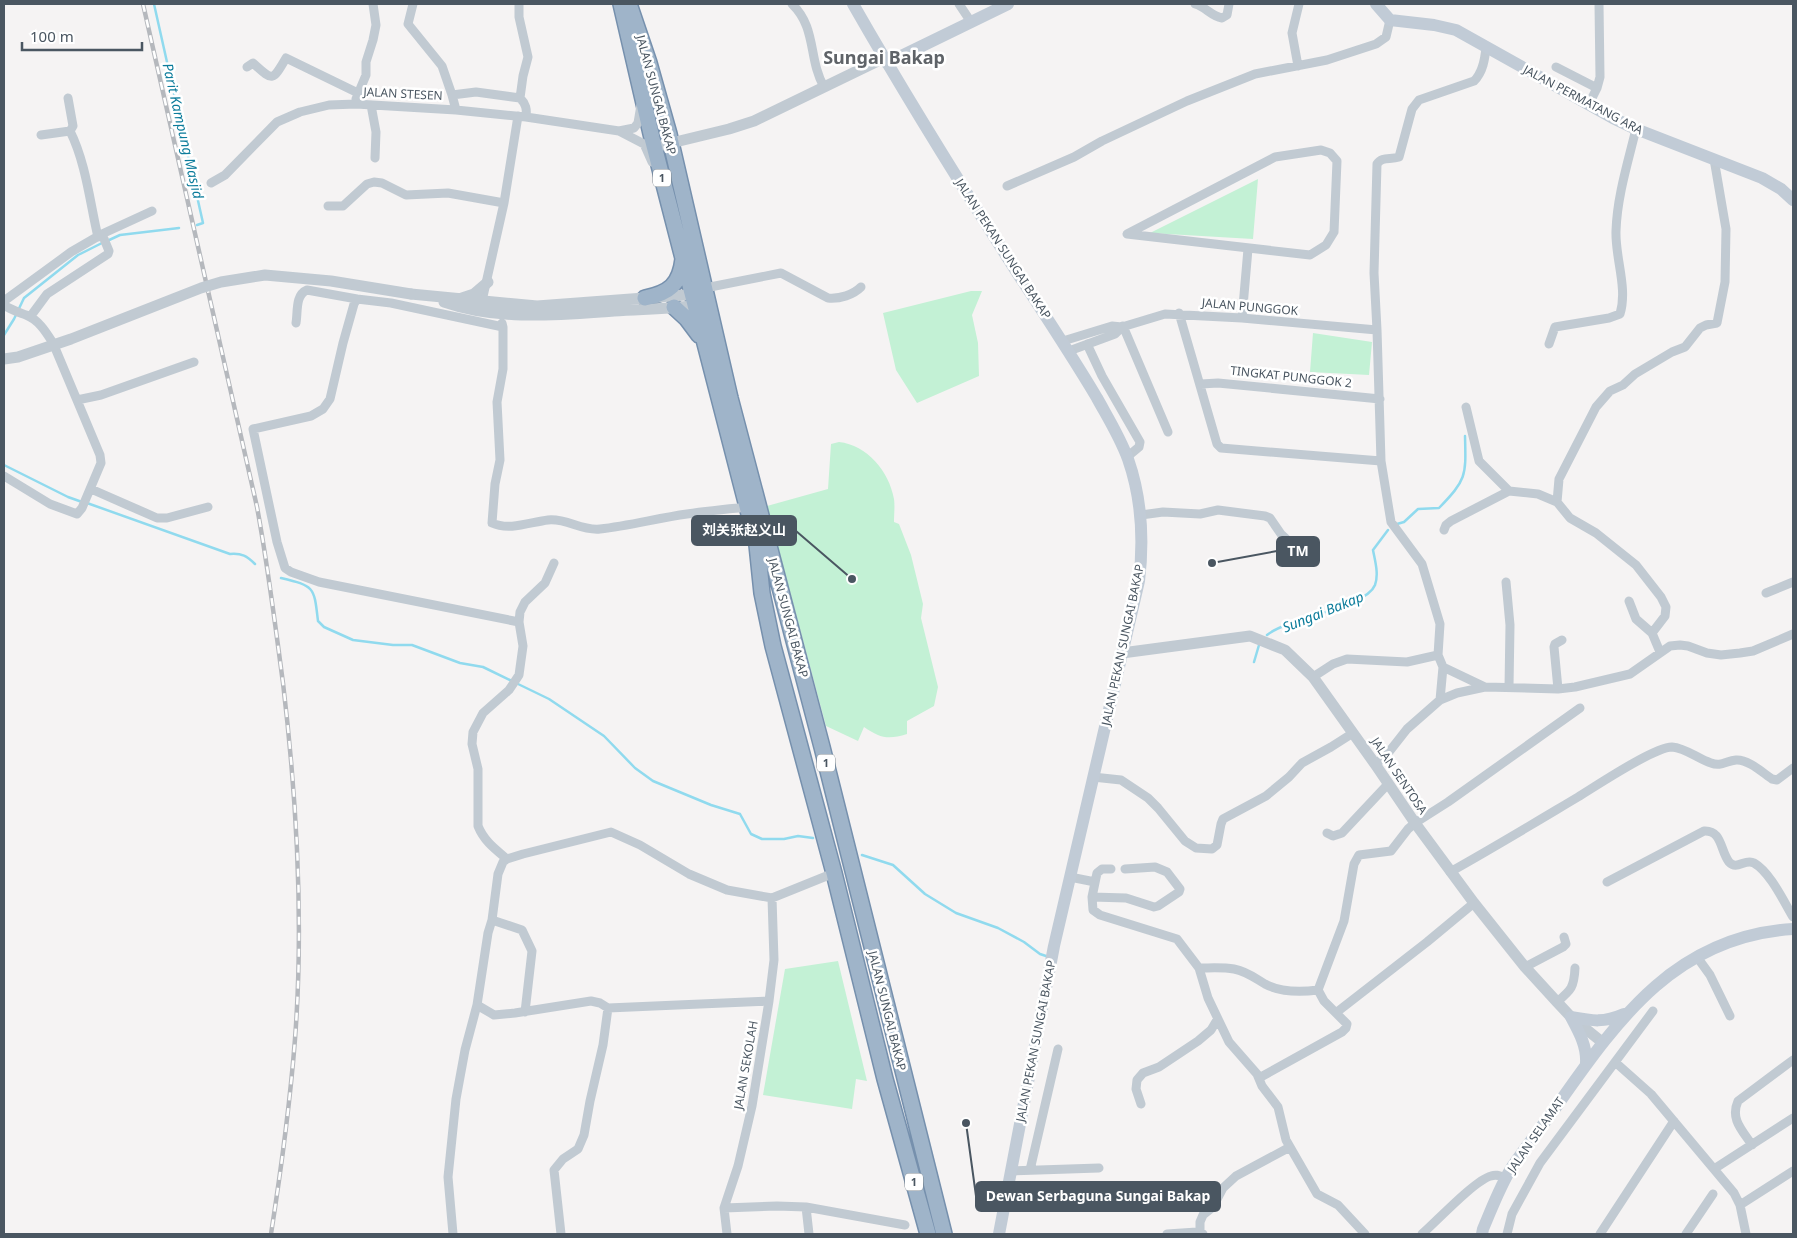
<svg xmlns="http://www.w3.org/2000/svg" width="1797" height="1238" viewBox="0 0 1797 1238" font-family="'Noto Sans','Noto Sans SC',sans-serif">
  <rect width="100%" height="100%" fill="#f5f3f3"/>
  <path fill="#c3f1d5" d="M1258 179 1253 239 1150 233Z
    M971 291H982L972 315 978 343 979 376 917 403 896 370 883 313Z
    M1313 333 1372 342 1369 375 1310 372Z
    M839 442C867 445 889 471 894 499 895 506 894 515 894 522L899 524 911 555 923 604 921 618 938 687 934 706 907 721V734C888 740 880 738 864 727L858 741 826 726 767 506 828 489 831 444Z
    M838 961 867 1081 856 1079 852 1109 763 1095 785 969Z"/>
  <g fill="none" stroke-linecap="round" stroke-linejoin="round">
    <path stroke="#90daee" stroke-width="2.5" d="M154 4 203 223 197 225
      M107 241 120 235 179 228
      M4 335 14 319 24 298 78 255 102 243
      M4 465 68 497 82 502
      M87 503 230 554C242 553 247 556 255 564
      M1397 524 1404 522 1418 509 1439 508C1467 479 1466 476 1465 436
      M281 578C315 586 314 587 318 621L324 627 353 640 393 645H412L460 663 483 667 512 681
      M1267 635C1289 617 1366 608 1375 585 1379 574 1375 561 1373 550L1388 530
      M1254 662 1259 645
      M516 683 549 699 604 736 635 768 653 781 711 805 740 814 751 834 762 839H784L798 836 813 838
      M862 855 893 865 925 894 956 913 998 928 1024 942 1040 954 1049 957"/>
    <defs>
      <path id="trunk" d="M621 4 652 138 757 545 762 593 773 646 834 873 885 1079 928 1234
        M629 4 649 63 669 134 730 398 822 747 944 1234
        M645 298C669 293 680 285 683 259
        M674 307 687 319 699 335"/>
    </defs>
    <use href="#trunk" stroke="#7690ad" stroke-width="18"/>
    <path stroke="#c1cad2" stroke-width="9" d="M413 4 408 24 442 66 452 95 456 110
      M519 4V17L528 57 523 76 520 98
      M792 4C817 28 808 59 824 87
      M959 4 971 22
      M1195 4C1206 7 1211 16 1222 18L1227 15 1229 4
      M1298 66 1292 33 1299 4
      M247 67 253 63C273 81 272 82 286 58L358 93
      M1556 67 1597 88
      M452 95 476 92 520 98C526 104 527 109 526 117
      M68 98 73 126 70 131
      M356 99 366 75V62L373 40 376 25 373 4
      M1589 104 1597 88 1600 77 1599 4
      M371 105 376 132 375 158
      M619 131 634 128 638 123 641 105
      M41 135 70 131C86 163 90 203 98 237
      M1321 150 1330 153 1337 161 1334 232 1326 245 1310 255 1127 234 1275 157Z
      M211 183 225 175 277 122 300 112 329 105 356 104 456 110 526 117 619 131 644 144 652 162
      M1007 186 1074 157 1102 141 1187 101 1255 74 1327 60 1376 44 1386 37 1390 20
      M328 206H343L367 184 374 182 382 183 406 195 448 193 504 203
      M705 288 781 273 828 298C840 299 853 295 861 287
      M4 301 71 252 102 234 152 211
      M482 301 504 203 518 116
      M4 305C11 310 18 312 26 315 39 320 46 332 53 343L100 455 101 463 82 508 77 514 50 504 4 476
      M1179 313 1217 444 1221 448 1381 461 1377 330 1374 273 1377 164C1382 156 1390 160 1399 157L1412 109 1419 100 1474 81C1483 72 1485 59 1486 47
      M30 317 47 294 108 254 109 251 102 234
      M1242 318 1248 249
      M296 323C298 312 295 295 307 290L357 299
      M502 323 503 327V369L497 402 500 460 495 484 492 523C509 531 531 522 548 520 567 518 581 531 600 529 629 526 658 518 687 514 707 511 727 509 748 507
      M1123 326 1168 432
      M503 327 391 303 357 299 354 304 343 343 330 399 323 409 311 416 253 429 277 542 285 568 291 572 319 582 519 622
      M1063 341 1112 326 1122 327 1165 314 1242 318 1377 330
      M1087 344 1102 376 1140 442 1139 447 1127 457
      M1549 344 1555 327 1609 318 1620 314C1628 288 1615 258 1616 231 1617 197 1628 162 1636 129
      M1069 351 1115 334 1122 327
      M1201 384 1218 383 1380 399
      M77 400 101 395 194 362
      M1466 407 1479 461 1509 491
      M1381 461 1391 522 1422 564 1440 624 1438 655 1443 667 1440 700
      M91 489 157 518H167L208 507
      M1557 502 1559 479 1596 407 1610 391 1623 385 1635 374 1672 352 1685 347 1700 328 1706 325 1717 323 1725 282 1726 229 1714 159
      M1141 515 1163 512 1200 514 1218 510 1265 516 1270 518 1281 534 1295 547
      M1444 530 1446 525 1451 521 1509 491 1538 494 1557 502 1570 518 1596 533 1636 565 1661 597 1666 607 1665 616 1652 633
      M1506 582 1510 625 1509 687
      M1766 593 1793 582
      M1629 601 1636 619 1652 633 1660 652
      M1443 667 1485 687
      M1313 677 1333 664 1347 659 1407 662 1438 655
      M1558 689 1554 647 1555 644 1562 640
      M1375 764 1385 757 1407 729 1440 700 1457 693 1485 687 1558 689 1575 687 1630 674 1670 646 1680 645 1688 646 1707 653 1721 655 1740 653 1753 651 1793 634
      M1093 777 1121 780 1148 798 1158 808 1185 841 1196 848 1212 849 1217 845 1221 824 1223 819 1266 796 1289 777 1302 763 1331 747 1353 733
      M1327 833 1333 836 1342 833 1388 784
      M507 859C495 849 484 841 478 826V769L472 744 473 732 483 713 509 690 519 675 523 646 519 622 520 612 525 602 545 583 554 563
      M1111 869H1102L1097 873 1092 897 1093 910 1100 915 1177 939 1199 968 1208 998 1229 1042 1257 1074 1262 1086 1278 1107 1286 1140 1317 1194 1338 1205 1365 1234
      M1450 872C1493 848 1536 822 1578 797 1596 786 1654 747 1672 747 1686 748 1698 759 1711 763 1721 767 1726 761 1736 760 1748 759 1763 773 1772 779L1777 780 1793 768
      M1070 877 1095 882
      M1607 882 1704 831C1722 830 1720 850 1729 862 1737 871 1745 858 1754 863 1770 872 1784 902 1793 917
      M1092 897 1126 898 1154 907 1158 906 1179 892 1180 889 1167 872 1155 867 1125 869
      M492 920 522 930 532 951 525 1012
      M1697 957 1710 975 1730 1016
      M1525 967 1563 947 1566 944 1564 937
      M1199 968C1210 968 1223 967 1234 969 1246 971 1255 978 1265 984 1280 992 1302 992 1318 990
      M1557 1002C1571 990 1574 988 1575 968
      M477 1005 494 1015 515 1013 591 1001 600 1003 608 1008 603 1045 590 1101 584 1135 578 1149 563 1159 554 1170 561 1234
      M608 1008 769 1001
      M1337 1012 1427 942 1474 903
      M1615 1062 1651 1094 1734 1193 1740 1205 1746 1234
      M1259 1078 1342 1032 1346 1028 1347 1024 1324 1001 1318 990 1344 921 1354 864 1359 855 1391 851 1408 829 1415 823 1448 802 1580 708
      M1141 1104 1136 1089 1137 1080 1143 1073 1159 1067 1198 1041 1211 1030 1217 1020
      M1752 1145C1742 1130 1730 1119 1738 1101L1793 1060
      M1714 1169 1793 1118
      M1030 1170 1058 1049
      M1012 1171 1099 1168
      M1740 1205 1793 1171
      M806 1207 809 1234
      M724 1208 777 1206 806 1207 905 1225
      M1200 1233V1222L1203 1215 1213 1207 1223 1188 1236 1176 1290 1147
      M453 1234 448 1177 456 1099 465 1050 477 1005 488 933 492 920 498 874 503 862 507 859 523 854 611 832 640 845 689 874 727 890 772 898 834 873
      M727 1234 724 1208 738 1166 752 1106 769 1001 774 960 772 898
      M1167 1234 1197 1232 1203 1234
      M1422 1234C1437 1221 1475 1180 1491 1176 1497 1174 1500 1176 1506 1178
      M1507 1234 1512 1214 1540 1163 1653 1011
      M1600 1234 1674 1121
      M1686 1234 1713 1194"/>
    <path stroke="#c1cad2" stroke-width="11" d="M663 145 729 129 754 121 884 58
      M411 294 537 306 698 294
      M462 298 474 294 488 282
      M444 302C499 321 556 315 614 311 643 309 672 309 701 305
      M1122 653 1250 636 1285 650 1313 677 1375 764 1415 823 1474 903 1525 967 1557 1002 1571 1017 1602 1042"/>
    <path stroke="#c1cbd6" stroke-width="12" d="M853 4C905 95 961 185 1018 274 1045 315 1072 356 1097 398 1108 418 1120 437 1128 459 1142 499 1144 539 1139 581L1054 946 999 1234
      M1376 4 1390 20 1434 25 1456 30 1613 118 1636 129 1762 178 1781 189 1793 200
      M887 63 1008 4
      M1571 1017C1593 1021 1603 1023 1624 1014
      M1571 1017C1579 1032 1587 1046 1586 1063
      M1482 1234 1483 1229C1492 1208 1500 1186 1512 1167 1527 1145 1544 1124 1559 1103 1620 1016 1678 936 1793 929"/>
    <use href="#trunk" stroke="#9fb4c9" stroke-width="15"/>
    <defs>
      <path id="rail" d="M143 4 257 507C268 566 275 624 283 683 297 801 304 920 295 1039 290 1104 281 1170 271 1234"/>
    </defs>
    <use href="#rail" stroke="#b5b8bd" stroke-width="4.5"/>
    <use href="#rail" stroke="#fff" stroke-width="2.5" stroke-dasharray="8" stroke-linecap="butt"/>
    <path stroke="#c1cad2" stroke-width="11" d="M4 359 18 357 71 339 201 288 221 282 265 275 331 281 411 294"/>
  </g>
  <g text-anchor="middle" stroke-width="5" stroke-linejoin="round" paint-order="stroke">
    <g fill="#fff" stroke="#808990" stroke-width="1">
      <rect x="653" y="169.5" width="18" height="17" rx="4"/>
      <rect x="817" y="754.5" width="18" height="17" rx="4"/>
      <rect x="905" y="1173.5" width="18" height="17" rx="4"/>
    </g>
    <g font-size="11" font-weight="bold" fill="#4a5661">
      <text x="662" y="182">1</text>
      <text x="826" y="767">1</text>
      <text x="914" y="1186">1</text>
    </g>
    <g font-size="12" fill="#4a5661" stroke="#fff">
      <text transform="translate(403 94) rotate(3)" y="4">JALAN STESEN</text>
      <text transform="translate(656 95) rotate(75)" y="4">JALAN SUNGAI BAKAP</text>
      <text transform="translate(1583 100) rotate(28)" y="4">JALAN PERMATANG ARA</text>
      <text transform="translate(1003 249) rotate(57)" y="4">JALAN PEKAN SUNGAI BAKAP</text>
      <text transform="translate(1250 307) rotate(5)" y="4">JALAN PUNGGOK</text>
      <text transform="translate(1291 377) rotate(6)" y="4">TINGKAT PUNGGOK 2</text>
      <text transform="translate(788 618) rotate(75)" y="4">JALAN SUNGAI BAKAP</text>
      <text transform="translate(1123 645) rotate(-78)" y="4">JALAN PEKAN SUNGAI BAKAP</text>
      <text transform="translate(1399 776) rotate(56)" y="4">JALAN SENTOSA</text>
      <text transform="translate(887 1011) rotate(76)" y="4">JALAN SUNGAI BAKAP</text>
      <text transform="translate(1036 1041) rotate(-79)" y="4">JALAN PEKAN SUNGAI BAKAP</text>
      <text transform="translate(746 1065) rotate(-80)" y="4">JALAN SEKOLAH</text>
      <text transform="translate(1536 1135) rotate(-55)" y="4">JALAN SELAMAT</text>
    </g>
    <g font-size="14" font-style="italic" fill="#0c7c9b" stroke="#fff">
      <text transform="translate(183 131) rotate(77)" y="5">Parit Kampung Masjid</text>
      <text transform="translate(1323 612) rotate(-22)" y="5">Sungai Bakap</text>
    </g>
    <g font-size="18" font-weight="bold" fill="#5f6368" stroke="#fff">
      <text x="884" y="64">Sungai Bakap</text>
    </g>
  </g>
  <path fill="none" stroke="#4a5661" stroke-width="2" d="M852 579L796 531M1212 563L1277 551M966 1123L976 1196"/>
  <g fill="#4a5661" stroke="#fff" stroke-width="2">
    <circle cx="852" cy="579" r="5"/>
    <circle cx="1212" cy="563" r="5"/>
    <circle cx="966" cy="1123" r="5"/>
  </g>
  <g fill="#4a5661" stroke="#4a5661" stroke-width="2">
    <rect x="692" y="516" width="104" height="29" rx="5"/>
    <rect x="1277" y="537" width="42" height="29" rx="5"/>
    <rect x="976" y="1182" width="244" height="29" rx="5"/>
  </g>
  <g font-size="14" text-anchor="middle" font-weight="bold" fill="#fff">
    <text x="744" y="535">刘关张赵义山</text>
    <text x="1298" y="556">TM</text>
    <text x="1098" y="1201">Dewan Serbaguna Sungai Bakap</text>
  </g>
  <rect width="1797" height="1238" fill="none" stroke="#4a5661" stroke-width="10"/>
  <path d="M22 42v8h120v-8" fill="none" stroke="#4a5661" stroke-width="2.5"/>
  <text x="30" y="42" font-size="15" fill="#4a5661" stroke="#ffffff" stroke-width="4" paint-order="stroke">100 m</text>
</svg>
